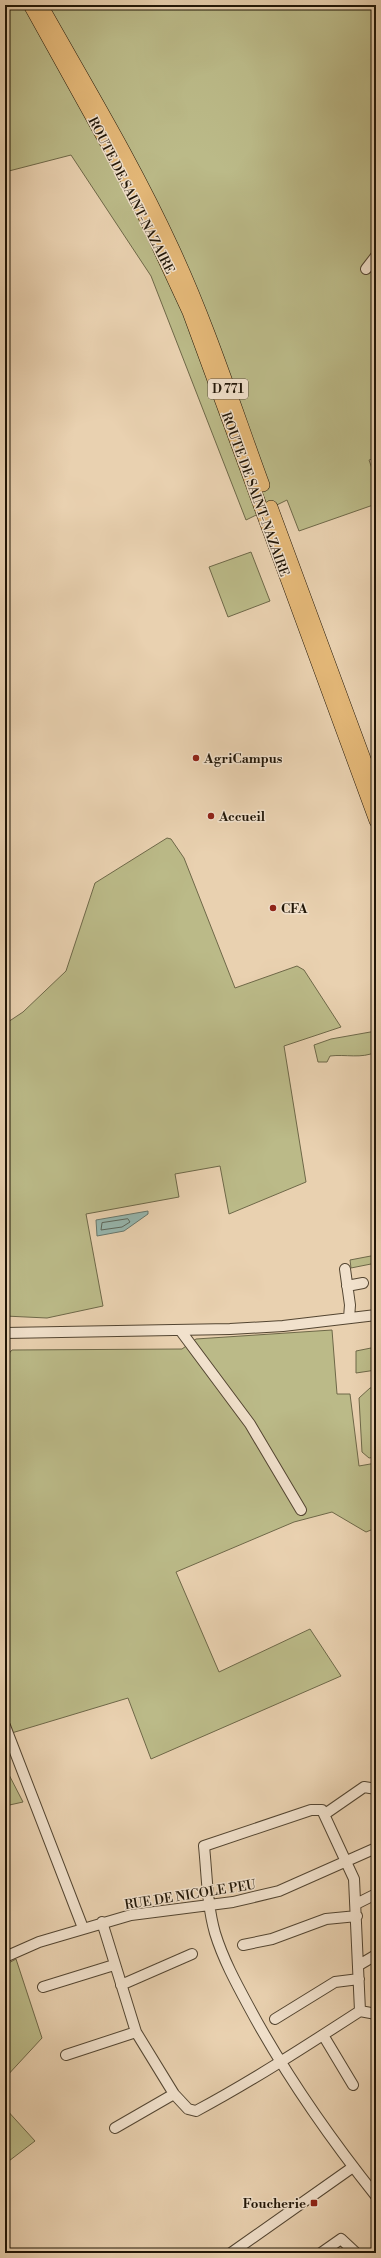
<svg xmlns="http://www.w3.org/2000/svg" width="381" height="2258" viewBox="0 0 381 2258" font-family="'Libre Bodoni',serif">
  <rect width="100%" height="100%" fill="#e9d1b0"/>
  <filter id="stains"><feTurbulence type="fractalNoise" baseFrequency=".005" numOctaves="4"/><feColorMatrix values="0 0 0 0 .2 0 0 0 0 .09 0 0 0 0 .02 0 0 0 .5 -.17"/></filter>
  <radialGradient id="worn" r=".72"><stop offset=".6" stop-color="#630" stop-opacity="0"/><stop offset="1" stop-color="#630" stop-opacity=".3"/></radialGradient>
  <path fill="#bbba88" stroke="#6e6848" d="M5 5H376V458L369 460 376 480V504L299 531 287 500 246 520 151 276 71 155 5 172Z
    M251 552 270 601 228 617 209 567Z
    M167 838 171 839 184 858 235 988 297 966 304 970 341 1027 284 1046 306 1182 229 1214 220 1166 175 1174 179 1197 86 1214 103 1306 47 1318 5 1316V1024L23 1012 66 971 95 883Z
    M376 1031V1052C361 1059 346 1054 330 1056L327 1062H318L314 1045 331 1039Z
    M376 1255V1263L351 1268 350 1260Z
    M332 1330 337 1394H350L359 1466 376 1463V1528L366 1532 332 1512 294 1522 176 1572 219 1672 310 1629 341 1676 151 1759 128 1698 5 1735V1358L12 1350 182 1349 196 1339Z
    M376 1347V1370L356 1373V1351Z
    M376 1387V1457L369 1458 362 1452 359 1398 370 1388Z
    M5 1767 23 1802 5 1806Z
    M16 1959 42 2038 5 2078V1965Z
    M5 2108 35 2141 5 2164Z"/>
  <path fill="#97b7af" stroke="#68776c" d="M148 1211V1214L124 1231 97 1236 96 1220Z"/>
  <g fill="none" stroke-linecap="round" stroke-linejoin="round">
    <path stroke="#5c665b" stroke-width="1" d="M128 1219 130 1222 122 1227 101 1230 102 1223Z"/>
    <defs>
      <path id="minor" d="M366 269 376 256
        M345 1269 350 1305 349 1318
        M347 1286 363 1283
        M180 1330 250 1424 301 1510
        M5 1333 230 1329 283 1326 376 1315
        M5 1726 83 1928
        M325 1814 364 1787 376 1789
        M356 1904 376 1894
        M102 1922 136 2032 174 2094 188 2109 196 2111C252 2081 306 2046 360 2011L354 1879 322 1810H311L204 1846C207 1875 207 1905 215 1933 223 1959 236 1983 249 2007 285 2074 329 2137 376 2196
        M243 1945 272 1939 326 1919 357 1916
        M5 1957 39 1942 131 1915 233 1902 279 1891 376 1848
        M359 1965 376 1955
        M121 1985 192 1954
        M43 1987 114 1965
        M360 2011 376 2014
        M275 2019 335 1982 359 1979
        M323 2035 353 2085
        M66 2055 136 2032
        M115 2128 174 2094
        M231 2253 353 2167
        M321 2253 341 2239 356 2253"/>
      <path id="major" d="M30 5 131 187 189 312 376 821
        M41 5C86 85 134 164 172 247 208 324 234 406 263 485
        M271 507 376 791"/>
    </defs>
    <use href="#minor" stroke="#534531" stroke-width="12"/>
    <use href="#major" stroke="#211607" stroke-width="14"/>
    <use href="#minor" stroke="#f1e1cc" stroke-width="10"/>
    <use href="#major" stroke="#e4b878" stroke-width="13"/>
  </g>
  <g fill="#8f2418" stroke="#f1e1cc" stroke-width="1.5">
    <circle cx="196" cy="758" r="4"/>
    <circle cx="211" cy="816" r="4"/>
    <circle cx="273" cy="908" r="4"/>
    <rect x="310" y="2199" width="8" height="8" rx="2"/>
  </g>
  <g text-anchor="middle" stroke-width="3" stroke-linejoin="round" paint-order="stroke">
    <rect fill="#f1e1cc" stroke="#5f5342" stroke-width="1" x="208" y="379" width="40" height="20" rx="3"/>
    <g font-size="12" font-weight="bold" fill="#211607">
      <text x="228" y="393">D 771</text>
    </g>
    <g font-size="13" fill="#211607" stroke="#f1e1cc">
      <text transform="translate(132 195) rotate(63)" y="5">ROUTE DE SAINT-NAZAIRE</text>
      <text transform="translate(256 494) rotate(70)" y="5">ROUTE DE SAINT-NAZAIRE</text>
      <text transform="translate(190 1894) rotate(-9)" y="5">RUE DE NICOLE PEU</text>
    </g>
    <g font-size="13" font-weight="bold" fill="#211607" stroke="#f1e1cc" text-anchor="start">
      <text x="204" y="763">AgriCampus</text>
      <text x="219" y="821">Accueil</text>
      <text x="281" y="913">CFA</text>
      <text x="306" y="2208" text-anchor="end">Foucherie</text>
    </g>
  </g>
  <rect width="381" height="2258" fill="none" stroke="#e9d1b0" stroke-width="20"/>
  <rect x="6" y="6" width="369" height="2246" fill="none" stroke="#211607" stroke-width="2"/>
  <rect x="10" y="10" width="361" height="2238" fill="none" stroke="#211607"/>
  <rect width="100%" height="100%" filter="url(#stains)"/>
  <rect width="100%" height="100%" fill="url(#worn)"/>
</svg>
